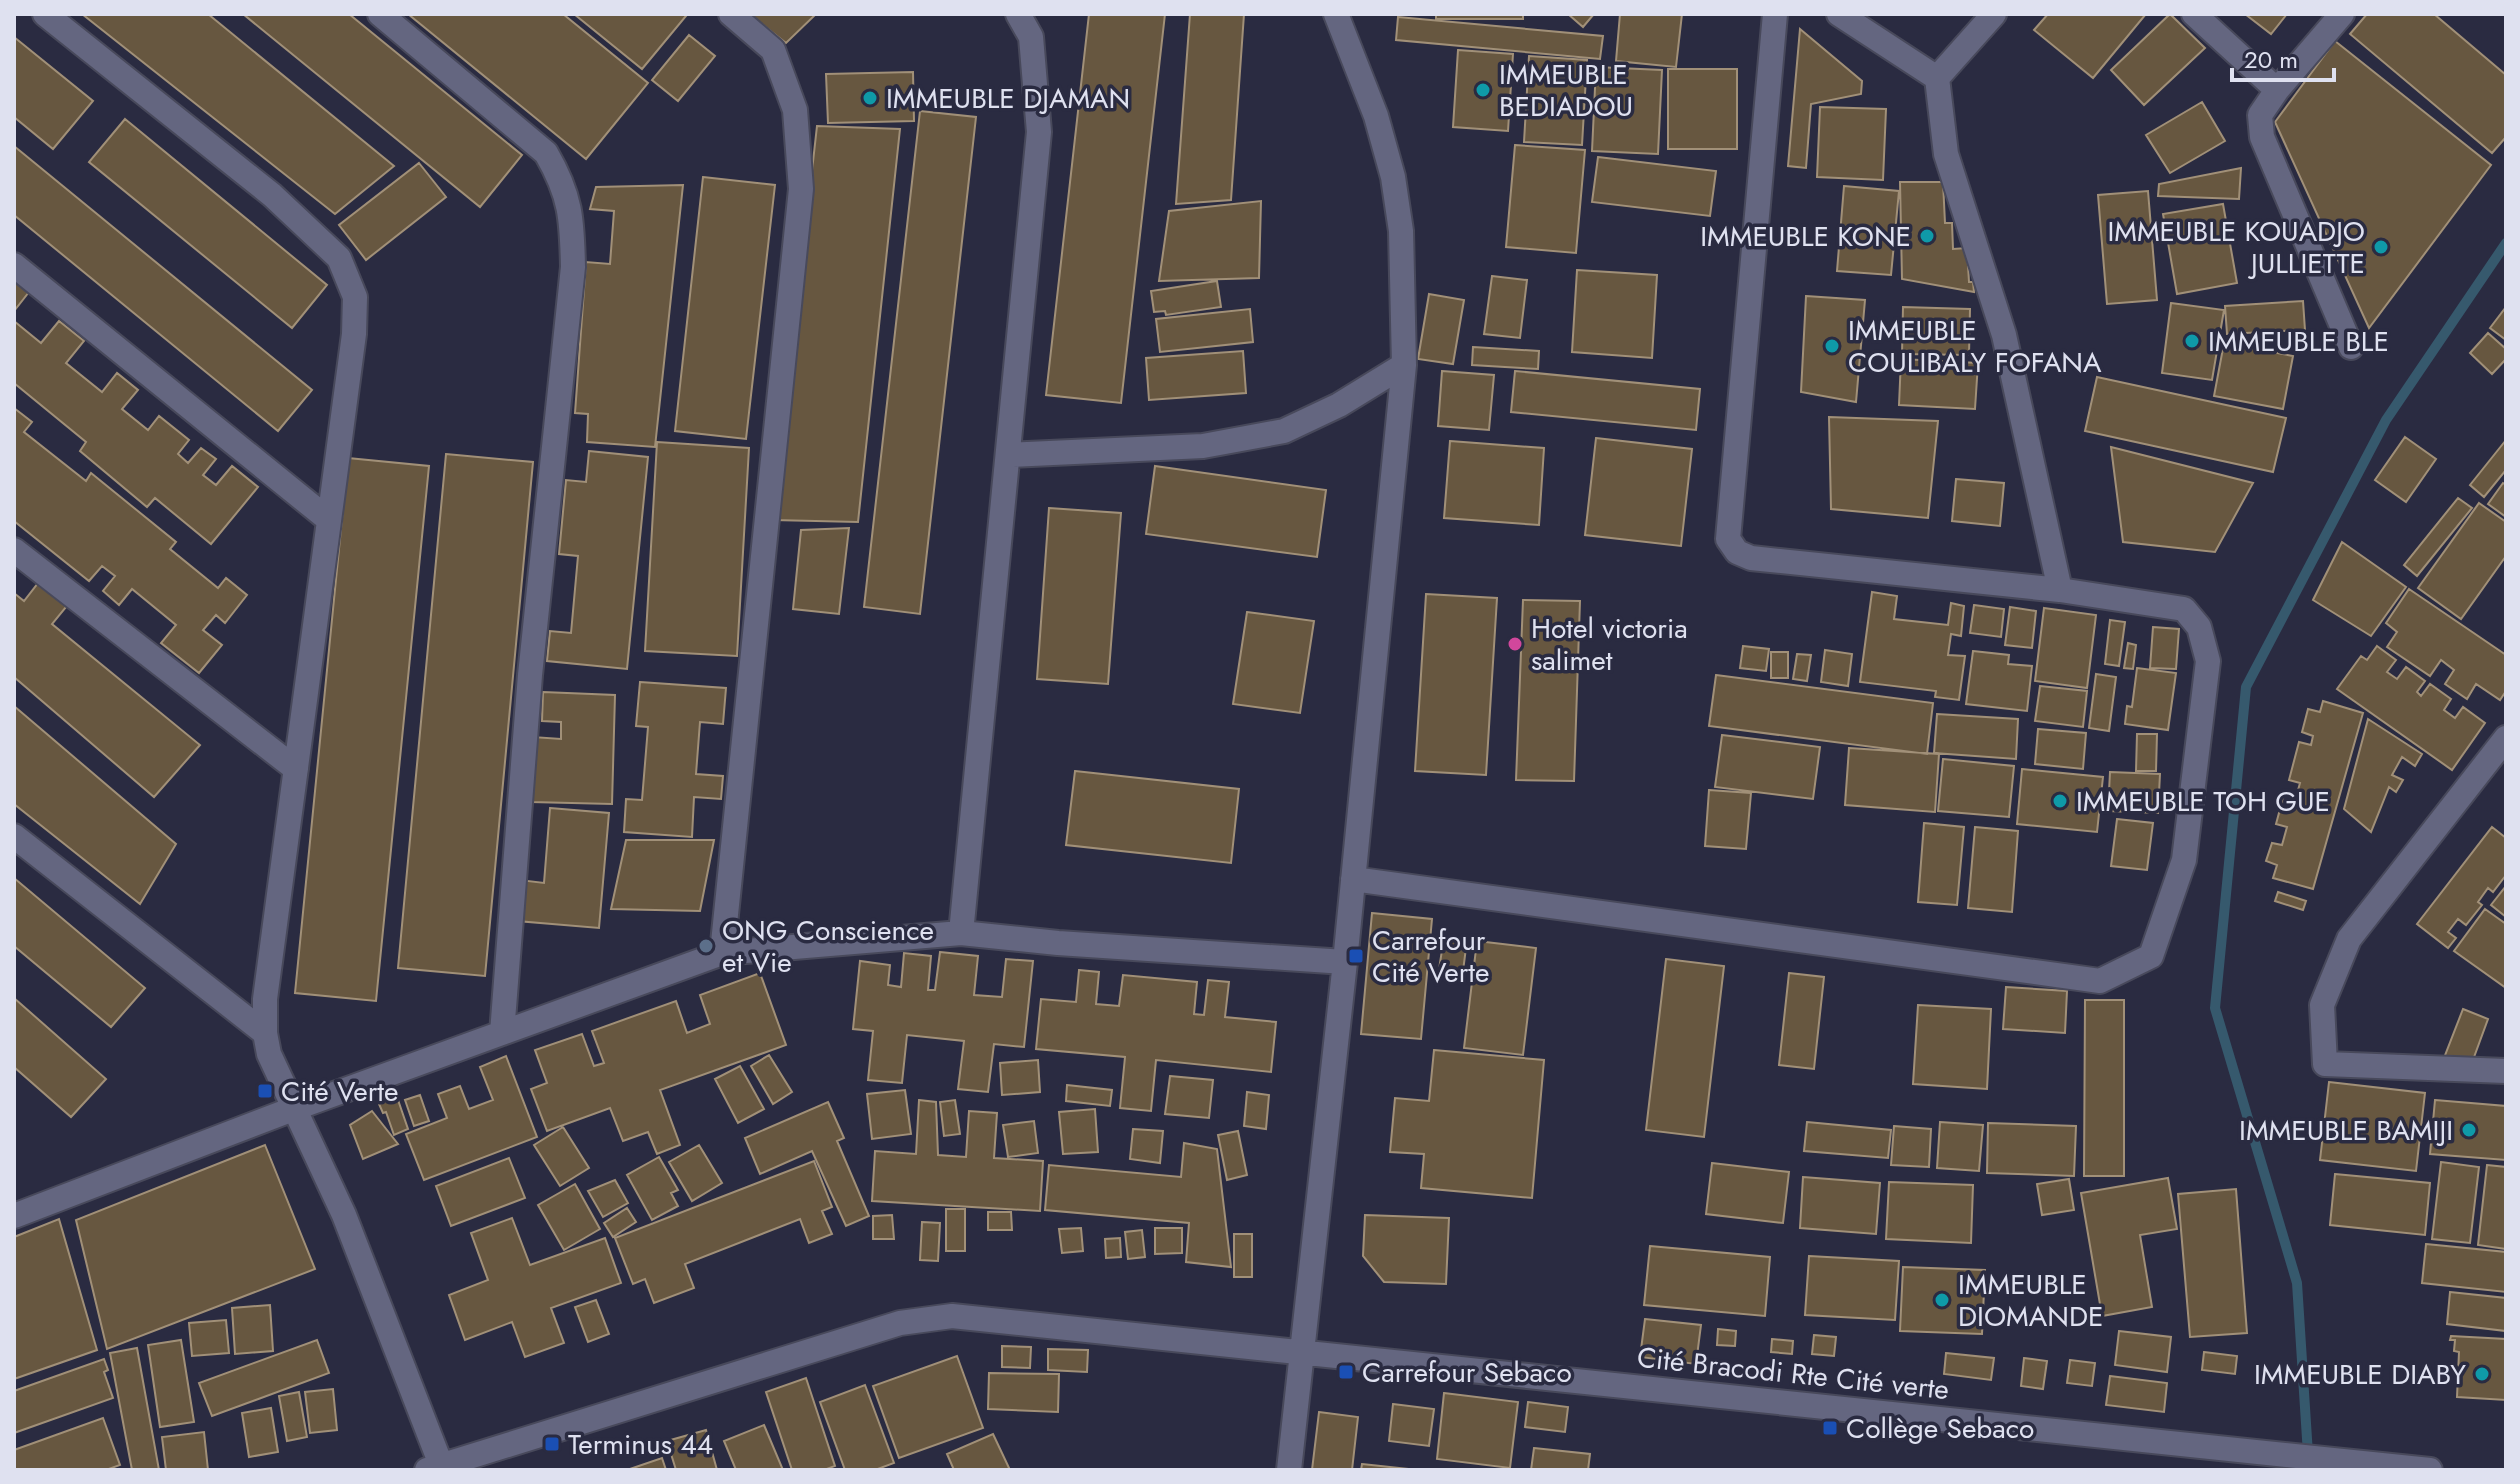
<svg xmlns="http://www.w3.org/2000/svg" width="2520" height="1484" viewBox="0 0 2520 1484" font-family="Jost,sans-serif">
  <rect width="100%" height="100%" fill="#2a2b41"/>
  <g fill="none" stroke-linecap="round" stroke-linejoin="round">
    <path stroke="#36596d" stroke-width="10" d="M2309 1470 2297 1283 2215 1008 2246 687 2386 420 2506 243"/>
  </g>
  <path fill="#675740" stroke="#a19078" stroke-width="2" d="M82 14H208L394 166 335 214Z
    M243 14H349L522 155 480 207Z
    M408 14H563L648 83 586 159Z
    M574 14H683L686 16 642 69Z
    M749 14H816L786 43Z
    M1089 14H1165L1121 403 1046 395Z
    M1190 14H1244L1231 200 1176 204Z
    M1436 14H1523V19H1436Z
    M1568 14H1594L1583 27Z
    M1620 14H1682L1676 67 1616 61Z
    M2048 14H2146L2093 78 2034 30Z
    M2170 14 2205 48 2144 105 2111 70Z
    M2245 14H2287L2271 34Z
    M2367 14H2434L2506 75V137L2492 153 2350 34Z
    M1398 17 1603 36 1600 59 1396 40Z
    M1800 29 1862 81 1861 94 1811 104 1806 168 1788 166Z
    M689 35 715 56 678 101 652 80Z
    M14 37 93 101 53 149 14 117Z
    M2335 41 2491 165 2369 328 2275 122Z
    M1458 50 1513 54 1508 131 1453 127Z
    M1529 56 1587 60 1582 145 1524 142Z
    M1596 67 1662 70 1658 154 1592 151Z
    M1668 69H1737V149H1668Z
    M913 72 914 121 828 123 826 74Z
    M2202 102 2225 141 2170 173 2146 135Z
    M1820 107 1886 109 1883 180 1817 177Z
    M920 111 976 117 920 614 864 607Z
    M125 119 327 285 292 328 89 162Z
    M817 126 900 129 858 522 773 520Z
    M1515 145 1585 150 1576 253 1506 247Z
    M14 146 312 390 278 431 14 215Z
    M1598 157 1716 171 1710 216 1592 202Z
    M419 163 446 197 366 260 339 225Z
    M2241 168 2239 199 2158 196 2159 184Z
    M703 177 775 185 746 439 675 431Z
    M1900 182H1943L1945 223H1952L1953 249 1967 248 1969 282H1973L1974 292 1902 279Z
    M683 185 655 447 587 442 588 414 575 413 586 262 610 264 614 211 590 209 596 187Z
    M1844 186 1899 191 1891 275 1837 271Z
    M2148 191 2157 300 2107 304 2098 195Z
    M1261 201 1259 278 1159 281 1169 211Z
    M2223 204 2237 283 2177 294 2163 214Z
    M1577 270 1657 275 1652 358 1572 352Z
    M1492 276 1527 280 1520 338 1484 334Z
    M14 280 29 292 14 311Z
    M1217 281 1221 307 1166 315 1165 311 1154 312 1151 291Z
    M1429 294 1464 300 1453 364 1418 359Z
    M1806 296 1865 300 1856 402 1801 392Z
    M2303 301 2305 330 2227 334 2225 306Z
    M2171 303 2224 310 2212 380 2162 373Z
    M1903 307 1970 309 1969 355 1902 354Z
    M2506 307V340L2490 328Z
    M1250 309 1253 342 1160 352 1156 319Z
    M14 321 41 343 59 321 84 341 66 363 102 392 117 373 138 390 122 409 148 430 159 416 189 440 178 454 188 463 201 448 216 459 203 475 216 485 232 466 258 487 211 544 155 498 147 507 80 451 86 442 14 383Z
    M2488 333 2506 349V359L2492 374 2470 353Z
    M2224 343 2293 356 2283 409 2214 396Z
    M1473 347 1539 351 1538 369 1472 365Z
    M1243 351 1246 393 1149 400 1146 358Z
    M1901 359 1978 363 1975 409 1899 405Z
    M1442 371 1494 375 1489 430 1438 426Z
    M1515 371 1700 389 1696 430 1511 412Z
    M2097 377 2286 418 2273 472 2085 431Z
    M14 408 32 422 24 432 86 481 91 473 176 542 170 549 218 588 226 578 247 595 225 623 216 615 203 630 222 645 199 673 161 643 176 625 132 589 119 605 103 591 115 576 102 566 89 581 14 521Z
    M1829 417 1938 421 1928 518 1831 509Z
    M2405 437 2436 459 2406 502 2375 480Z
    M1596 438 1692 449 1681 546 1585 535Z
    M2506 440V470L2484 497 2470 485Z
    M1450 441 1544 448 1539 525 1444 518Z
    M657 442 749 448 737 656 645 651Z
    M2111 447 2253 483 2215 552 2123 542Z
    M589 451 648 457 627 669 547 661 550 631 571 633 578 556 559 554 566 480 586 482Z
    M446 454 533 462 485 976 398 968Z
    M348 458 429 466 376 1001 295 993Z
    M1155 466 1326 490 1317 557 1146 534Z
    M1956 479 2004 483 2000 526 1952 521Z
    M2503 483 2506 485V517L2488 504Z
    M2458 498 2472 508 2417 576 2404 565Z
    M2479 503 2506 522V556L2461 619 2418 588Z
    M1049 508 1121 513 1108 684 1037 679Z
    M849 528 839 614 793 609 801 530Z
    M2342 542 2406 587 2371 636 2313 600Z
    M42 578 71 601 52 624 200 745 154 797 14 677V593L24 601Z
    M2409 589 2506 655V691L2500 700 2476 684 2467 699 2445 684 2454 670 2441 660 2430 676 2387 647 2397 632 2386 623Z
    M1872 592 1897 596 1894 619 1948 625 1951 603 1964 606 1961 636 1951 634 1948 655 1965 656 1959 700 1935 697 1936 691 1860 682Z
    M1426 594 1497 598 1486 775 1415 771Z
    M1523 600 1580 601 1574 781 1516 780Z
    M1974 605 2004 609 2001 637 1970 633Z
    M2010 607 2036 611 2032 648 2005 645Z
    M2044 608 2096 615 2087 688 2035 681Z
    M1247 612 1314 621 1300 713 1233 704Z
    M2110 620 2125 622 2119 666 2105 664Z
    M2153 627 2179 629 2176 669 2150 668Z
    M2128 643 2136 645 2133 669 2124 668Z
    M1743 646 1769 649 1766 671 1740 668Z
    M2377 646 2396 660 2387 672 2397 679 2406 667 2425 681 2417 692 2421 696 2430 684 2451 699 2444 710 2455 718 2463 707 2485 723 2452 770 2337 689 2361 656 2367 660Z
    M1825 650 1852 654 1848 686 1821 682Z
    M1973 651 2009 655 2008 664 2032 666 2027 711 1966 704Z
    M1771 652H1788V678H1771Z
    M1797 654 1811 655 1807 681 1793 679Z
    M2137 668 2176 673 2168 730 2125 724 2127 706 2132 707Z
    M2096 674 2116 677 2109 731 2089 728Z
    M1716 675 1933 703 1927 754 1709 726Z
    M640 682 726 688 723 724 700 722 696 774 723 776 721 799 694 797 692 837 624 832 626 799 642 800 648 727 636 726Z
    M2040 686 2087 691 2083 727 2035 721Z
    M543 692 615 695 612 804 531 802 533 737 561 739V722L542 721Z
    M2323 701 2363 713 2313 889 2273 878 2277 865 2266 861 2272 843 2282 845 2287 827 2276 824 2283 798 2295 801 2300 783 2289 780 2299 742 2311 745 2313 736 2302 732 2308 709 2320 712Z
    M14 706 176 844 140 904 14 804Z
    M1937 714 2018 719 2016 759 1934 753Z
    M2368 719 2422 754 2415 766 2402 757 2392 775 2403 780 2396 792 2389 787 2371 832 2344 809Z
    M2038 729 2086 733 2083 769 2035 764Z
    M2137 734H2157L2156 771H2136Z
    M1722 735 1820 747 1813 799 1715 787Z
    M1849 748 1939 754 1935 812 1845 805Z
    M1943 759 2014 766 2009 817 1938 811Z
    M2022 769 2103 777 2097 832 2017 824Z
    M1075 771 1239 789 1231 863 1066 845Z
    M2110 772 2160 774 2158 813 2108 811Z
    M1709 790 1751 793 1746 849 1705 846Z
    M550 808 609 813 599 928 517 921 520 880 544 883Z
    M2117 819 2153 823 2147 870 2111 866Z
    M1924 823 1964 827 1957 905 1918 902Z
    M1975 827 2018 831 2012 912 1968 908Z
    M2492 827 2506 838V875L2493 892 2488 888 2478 902 2482 905 2466 925 2458 919 2448 932 2456 938 2448 948 2417 924Z
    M626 840H714L700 911 611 909Z
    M14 878 145 988 111 1027 14 946Z
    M2506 886V917L2491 905Z
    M2278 892 2306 901 2303 910 2275 901Z
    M2485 909 2506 924V988L2454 951Z
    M1372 913 1432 919 1421 1039 1361 1034Z
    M1444 937 1467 940 1462 979 1438 976Z
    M1477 941 1536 948 1523 1055 1464 1048Z
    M940 952 978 956 974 995 1002 997 1006 959 1033 961 1024 1047 994 1044 988 1092 958 1089 964 1041 907 1035 902 1083 868 1080 873 1031 853 1029 860 961 890 965 888 985 901 987 904 953 931 956 928 990H935Z
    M1666 959 1724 966 1704 1137 1646 1130Z
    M1079 970 1099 972 1096 1004 1119 1006 1123 975 1197 982 1194 1014 1204 1015 1208 980 1229 982 1225 1017 1276 1022 1271 1072 1156 1060 1151 1111 1120 1108 1125 1057 1036 1049 1041 999 1076 1002Z
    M760 973 786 1045 660 1090 680 1145 657 1154 648 1132 623 1141 610 1108 547 1131 531 1089 547 1083 535 1050 582 1034 594 1066 604 1063 592 1031 676 1001 687 1033 710 1024 700 995Z
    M1789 973 1824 977 1814 1069 1779 1065Z
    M2006 987 2067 991 2065 1033 2003 1029Z
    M14 998 106 1079 71 1117 14 1067Z
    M2085 1000H2124V1176H2084Z
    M1918 1005 1991 1009 1987 1089 1913 1084Z
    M2463 1009 2488 1019 2470 1068 2444 1058Z
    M1434 1050 1544 1060 1532 1198 1421 1188 1424 1154 1390 1152 1395 1098 1429 1101Z
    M769 1055 792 1092 773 1104 751 1066Z
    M506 1056 537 1137 424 1180 406 1134 447 1118 438 1094 460 1086 469 1109 493 1100 480 1067Z
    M1038 1060 1040 1092 1002 1095 1000 1063Z
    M740 1066 764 1109 738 1123 715 1079Z
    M1170 1076 1213 1080 1209 1118 1165 1114Z
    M2329 1082 2425 1093 2416 1171 2320 1160Z
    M1067 1085 1112 1090 1110 1106 1066 1101Z
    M905 1090 911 1134 872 1139 867 1094Z
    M1247 1092 1269 1095 1266 1129 1244 1126Z
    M420 1095 429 1121 414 1126 405 1100Z
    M397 1097 408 1129 394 1135 386 1112 383 1113 379 1104Z
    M919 1100 936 1102 938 1155 966 1157 969 1111 997 1113 994 1158 1043 1161 1040 1211 872 1201 875 1151 916 1154Z
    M955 1100 960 1134 944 1136 940 1102Z
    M2435 1100 2506 1106V1160L2430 1154Z
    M828 1102 844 1138 837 1141 869 1216 846 1226 812 1151 760 1174 745 1138Z
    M1095 1109 1098 1152 1063 1154 1059 1112Z
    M372 1111 398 1144 363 1159 350 1125Z
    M1034 1121 1038 1153 1008 1157 1003 1125Z
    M1807 1122 1891 1130 1888 1158 1804 1151Z
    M1940 1122 1983 1125 1979 1171 1937 1168Z
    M1988 1123 2076 1126 2074 1176 1987 1173Z
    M1894 1126 1931 1129 1929 1167 1891 1165Z
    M563 1127 589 1168 560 1186 534 1145Z
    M1133 1129 1163 1131 1160 1163 1130 1159Z
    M1238 1131 1247 1175 1227 1180 1218 1135Z
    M1184 1143 1217 1149 1231 1267 1186 1262 1189 1223 1045 1210 1049 1165 1181 1177Z
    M265 1145 315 1269 107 1349 76 1220Z
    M699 1145 722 1183 692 1201 669 1162Z
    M659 1157 678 1190 671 1193 678 1206 652 1220 627 1175Z
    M509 1158 525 1198 451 1226 436 1186Z
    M814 1161 832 1207 822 1211 832 1234 809 1243 800 1219 685 1264 694 1288 654 1303 645 1279 633 1284 615 1238Z
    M2441 1162 2479 1167 2470 1243 2432 1239Z
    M1712 1163 1789 1172 1783 1223 1706 1214Z
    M2487 1165 2506 1167V1249L2478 1245Z
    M2335 1174 2430 1183 2425 1235 2330 1225Z
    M1803 1177 1880 1183 1876 1234 1800 1228Z
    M2168 1178 2177 1229 2140 1235 2152 1307 2102 1316 2081 1193Z
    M2069 1179 2074 1210 2042 1215 2037 1184Z
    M615 1180 628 1203 603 1217 588 1191Z
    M1889 1182 1973 1185 1971 1243 1886 1239Z
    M575 1184 600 1229 564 1250 538 1205Z
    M2236 1189 2247 1333 2190 1337 2178 1194Z
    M627 1208 636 1222 613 1237 604 1223Z
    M946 1209H965V1251H946Z
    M988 1212H1011L1012 1230H988Z
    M892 1215 894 1239H873V1216Z
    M1365 1215 1449 1218 1446 1284 1384 1282 1363 1256Z
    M512 1218 530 1265 605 1238 621 1283 551 1308 564 1343 525 1357 512 1322 465 1340 449 1295 488 1280 471 1233Z
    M59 1219 97 1350 14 1379V1237Z
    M922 1222 940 1223 938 1261 920 1260Z
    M1081 1228 1083 1251 1062 1253 1059 1229Z
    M1155 1228H1182V1253L1155 1254Z
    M1142 1230 1145 1257 1128 1259 1125 1232Z
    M1234 1234H1252V1277H1234Z
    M1120 1238 1121 1257 1106 1258 1105 1239Z
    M2426 1244 2506 1252V1292L2422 1283Z
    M1650 1246 1770 1257 1765 1316 1644 1305Z
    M1809 1256 1899 1261 1895 1320 1805 1315Z
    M1903 1267 1985 1270 1982 1334 1900 1331Z
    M2450 1292 2506 1298V1331L2447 1324Z
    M596 1300 609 1334 588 1342 575 1307Z
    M270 1305 273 1351 235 1354 232 1308Z
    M1645 1319 1701 1325 1696 1364 1640 1357Z
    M226 1320 229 1353 192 1356 189 1323Z
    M1718 1329 1736 1331 1735 1346 1717 1345Z
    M2119 1331 2171 1337 2167 1372 2115 1365Z
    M1814 1335 1836 1337 1834 1356 1812 1354Z
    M2451 1336 2506 1339V1400L2457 1397 2459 1352 2454 1351 2455 1340H2450Z
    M1772 1339 1793 1341 1792 1354 1771 1352Z
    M181 1340 194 1422 160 1427 148 1345Z
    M317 1340 329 1373 212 1416 199 1383Z
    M1002 1346 1031 1347 1030 1368 1002 1367Z
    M137 1348 159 1470H132L110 1353Z
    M1048 1349 1088 1350 1087 1372 1048 1370Z
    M2204 1352 2237 1356 2235 1374 2202 1370Z
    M1946 1353 1994 1358 1991 1380 1944 1374Z
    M957 1356 983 1428 899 1458 873 1386Z
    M2024 1358 2047 1361 2043 1389 2021 1386Z
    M104 1359 108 1370 104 1372 113 1398 14 1433V1391Z
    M2070 1360 2095 1363 2092 1386 2067 1383Z
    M989 1373 1059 1374 1058 1412 988 1409Z
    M2110 1376 2167 1383 2164 1412 2106 1405Z
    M806 1378 835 1466 824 1470H792L766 1392Z
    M865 1385 894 1463 875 1470H845L820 1402Z
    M333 1389 337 1430 310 1433 305 1392Z
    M299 1392 307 1437 287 1441 279 1396Z
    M1444 1393 1518 1402 1510 1468 1437 1459Z
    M1528 1402 1568 1407 1565 1432 1525 1427Z
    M1393 1404 1434 1409 1429 1446 1389 1441Z
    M271 1408 278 1452 249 1457 242 1413Z
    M1319 1412 1358 1417 1352 1470H1312Z
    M103 1418 120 1465 106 1470H14V1450Z
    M764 1425 783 1470H736L724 1441Z
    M706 1430 717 1470H676L667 1441Z
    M204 1432 208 1470H166L162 1437Z
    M993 1434 1010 1470H954L947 1454Z
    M1534 1448 1590 1454 1588 1470H1531Z
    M662 1458 666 1470H627Z
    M1362 1464 1418 1470H1361Z"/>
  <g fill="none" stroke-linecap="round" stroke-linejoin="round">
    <defs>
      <path id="street" d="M45 14 272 195 339 258 355 297 354 334 265 999V1033L269 1054 344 1215 443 1470
        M380 14 546 153C571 196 572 219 573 267L530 675 502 1033
        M1839 14 1937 78
        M1994 14 1937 78 1946 154 2004 335 2060 590
        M2194 14 2277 90 2260 115 2262 137 2351 347
        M2277 90 2342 14
        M14 265 329 520
        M1008 455 1203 446 1284 431 1339 405 1404 365
        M14 550 296 769
        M2506 738 2349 939 2322 1005 2325 1064 2506 1071
        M14 836 265 1033
        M1353 879 2100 981 2151 956 2184 860 2208 661 2199 627 2184 609 2060 590 1751 558 1737 552 1728 539 1775 14
        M961 933 1039 132 1031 37 1018 14
        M722 953 801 189 795 110 773 50 731 14
        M14 1216 293 1109 722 953 961 933 1058 943 1345 962
        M427 1470 900 1323 952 1316 2430 1470
        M1289 1470 1345 962 1404 365 1401 231 1393 177 1376 116 1336 14"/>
    </defs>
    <use href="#street" stroke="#48495b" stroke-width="28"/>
    <use href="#street" stroke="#646680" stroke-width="24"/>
  </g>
  <g fill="#0f9aa8" stroke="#2a2b41" stroke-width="3">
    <circle cx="1483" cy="90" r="8"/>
    <circle cx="870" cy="98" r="8"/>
    <circle cx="1927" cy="236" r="8"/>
    <circle cx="2381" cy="247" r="8"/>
    <circle cx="2192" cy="341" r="8"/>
    <circle cx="1832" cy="346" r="8"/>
    <circle cx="2060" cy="801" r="8"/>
    <circle cx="2469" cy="1130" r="8"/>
    <circle cx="1942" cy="1300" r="8"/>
    <circle cx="2482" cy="1374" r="8"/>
  </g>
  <circle fill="#d1479c" stroke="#2a2b41" stroke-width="3" cx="1515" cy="644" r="8"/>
  <circle fill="#5c6f8a" stroke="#2a2b41" stroke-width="3" cx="706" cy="946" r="8"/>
  <g fill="#1a4fb4" stroke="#2a2b41" stroke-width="3">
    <rect x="1348" y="948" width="16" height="16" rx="4"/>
    <rect x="257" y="1083" width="16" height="16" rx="4"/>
    <rect x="1338" y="1364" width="16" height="16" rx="4"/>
    <rect x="1822" y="1420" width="16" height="16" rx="4"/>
    <rect x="544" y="1436" width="16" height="16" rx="4"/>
  </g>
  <g text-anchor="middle" stroke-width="7" stroke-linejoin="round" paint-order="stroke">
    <g font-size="28" fill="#dfe1f0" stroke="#2a2b41" text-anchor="start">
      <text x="1499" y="84">IMMEUBLE<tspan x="1499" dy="32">BEDIADOU</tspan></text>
      <text x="886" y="108">IMMEUBLE DJAMAN</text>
      <text x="2365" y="241" text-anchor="end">IMMEUBLE KOUADJO<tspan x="2365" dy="32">JULLIETTE</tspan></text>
      <text x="1911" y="246" text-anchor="end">IMMEUBLE KONE</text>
      <text x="1848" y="340">IMMEUBLE<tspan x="1848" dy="32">COULIBALY FOFANA</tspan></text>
      <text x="2208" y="351">IMMEUBLE BLE</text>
      <text x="1531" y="638">Hotel victoria<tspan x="1531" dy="32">salimet</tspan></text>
      <text x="2076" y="811">IMMEUBLE TOH GUE</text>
      <text x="722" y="940">ONG Conscience<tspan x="722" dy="32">et Vie</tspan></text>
      <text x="1372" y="950">Carrefour<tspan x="1372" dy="32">Cité Verte</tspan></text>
      <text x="281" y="1101">Cité Verte</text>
      <text x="2453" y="1140" text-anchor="end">IMMEUBLE BAMIJI</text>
      <text x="1958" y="1294">IMMEUBLE<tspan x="1958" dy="32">DIOMANDE</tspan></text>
      <text x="1362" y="1382">Carrefour Sebaco</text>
      <text x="2466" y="1384" text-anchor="end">IMMEUBLE DIABY</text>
      <text x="1846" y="1438">Collège Sebaco</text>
      <text x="568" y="1454">Terminus 44</text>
    </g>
    <g font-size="28" fill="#dfe1f0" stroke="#2a2b41">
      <text transform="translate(1793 1373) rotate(6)" y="10">Cité Bracodi Rte Cité verte</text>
    </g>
  </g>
  <rect width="2520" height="1484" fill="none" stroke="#dfe1f0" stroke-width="32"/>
  <path d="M2232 68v12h102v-12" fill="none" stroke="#dfe1f0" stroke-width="4"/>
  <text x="2244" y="68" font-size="24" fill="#dfe1f0" stroke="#2a2b41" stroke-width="6" paint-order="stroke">20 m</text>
</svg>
